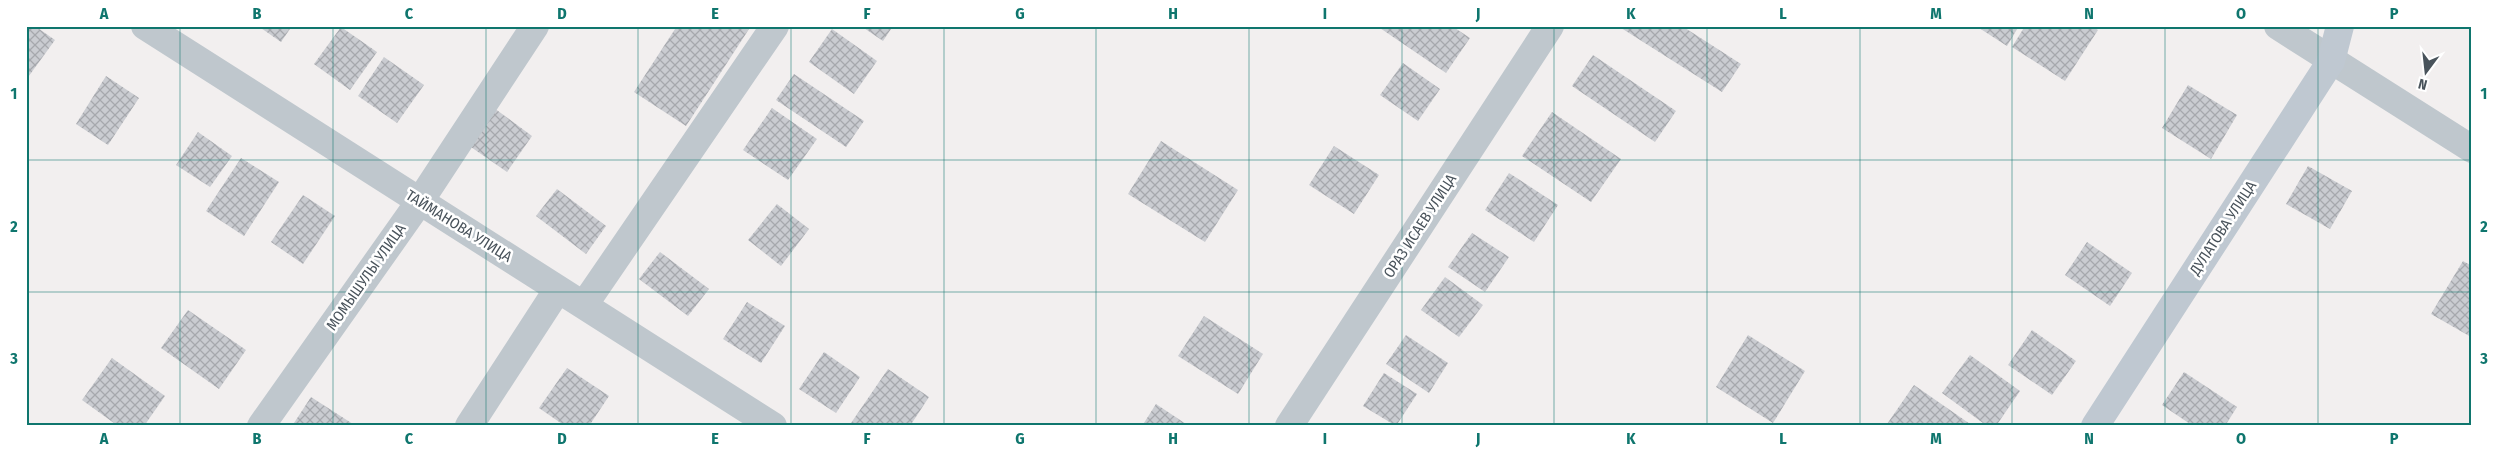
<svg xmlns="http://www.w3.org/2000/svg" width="2498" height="452" viewBox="0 0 2498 452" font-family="'Fira Sans Condensed',sans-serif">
  <defs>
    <pattern id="building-cross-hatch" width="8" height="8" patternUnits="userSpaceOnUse" patternTransform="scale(1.25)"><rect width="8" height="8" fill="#caccd1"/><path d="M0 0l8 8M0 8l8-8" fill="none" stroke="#a6a8ad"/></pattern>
  </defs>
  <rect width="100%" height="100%" fill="#f2efef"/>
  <path fill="url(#building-cross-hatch)" d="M26 26H35L55 40 26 80Z
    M258 26H292L281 42Z
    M677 26H751L686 126 634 92Z
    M861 26H893L883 41Z
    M1377 26H1452L1470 38 1446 73Z
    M1618 26H1682L1741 64 1722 92Z
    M1976 26H2019L2007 46Z
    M2025 26H2092L2098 30 2065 81 2012 47Z
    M341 27 377 52 350 90 314 64Z
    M832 29 877 61 854 94 809 62Z
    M1593 55 1676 111 1655 142 1572 86Z
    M384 57 424 85 397 123 358 96Z
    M1403 63 1440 89 1418 121 1380 95Z
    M794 74 864 121 846 147 776 100Z
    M106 76 139 98 108 145 76 124Z
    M2188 85 2237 115 2211 159 2162 128Z
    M494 108 532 136 507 172 468 145Z
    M772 108 817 139 788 180 743 150Z
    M1552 112 1621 159 1591 202 1522 156Z
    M198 132 232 156 210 187 176 165Z
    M1161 141 1238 190 1205 242 1128 194Z
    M1334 146 1379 175 1354 214 1309 185Z
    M241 158 279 182 244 236 206 211Z
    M2308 166 2352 191 2330 229 2286 204Z
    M1509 173 1558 205 1534 242 1485 210Z
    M557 189 606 226 586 254 536 216Z
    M303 195 335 216 303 264 271 242Z
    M777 204 809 229 781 266 748 240Z
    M1472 233 1509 257 1485 292 1448 267Z
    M2087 242 2132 273 2110 306 2065 275Z
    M660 252 709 289 688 316 639 279Z
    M2463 261 2472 266 2471 337 2431 314Z
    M1445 277 1483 305 1459 337 1421 310Z
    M747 302 785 326 761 363 723 339Z
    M188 310 246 350 219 389 161 348Z
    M1204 316 1263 354 1238 394 1178 356Z
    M2032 330 2076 361 2052 395 2008 365Z
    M1406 335 1448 363 1429 393 1386 364Z
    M1748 335 1805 371 1773 423 1716 387Z
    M824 352 860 377 836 413 799 389Z
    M1970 355 2020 391 1996 426H1987L1942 393Z
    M112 358 165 396 144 426H118L82 400Z
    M567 368 609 396 589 426H565L539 408Z
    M888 369 929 397 910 426H855L851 423Z
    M2184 372 2237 407 2225 426H2193L2162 405Z
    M1384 373 1417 394 1396 426 1363 406Z
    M1914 385 1973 426 1887 424Z
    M311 397 356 426H292Z
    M1156 404 1189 426H1142Z"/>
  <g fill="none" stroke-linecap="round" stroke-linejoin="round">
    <path stroke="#bfc7cd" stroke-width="28" d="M145 26 773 426
      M2278 26 2472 149
      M584 305 775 26
      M261 426 420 201 535 26
      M469 426 558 289
      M1289 426 1550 26"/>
    <path stroke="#bfc8d1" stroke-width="28" d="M2095 426 2331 61 2340 26"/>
  </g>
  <path fill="none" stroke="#0f766e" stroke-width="1" stroke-opacity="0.55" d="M180 26V426M333 26V426M486 26V426M638 26V426M791 26V426M944 26V426M1096 26V426M1249 26V426M1402 26V426M1554 26V426M1707 26V426M1860 26V426M2012 26V426M2165 26V426M2318 26V426M26 160H2472M26 292H2472"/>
  <g text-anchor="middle" stroke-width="5" stroke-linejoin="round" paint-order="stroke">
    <g font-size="15" fill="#49535b" stroke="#fff">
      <text transform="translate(459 226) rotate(32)" y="5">ТАЙМАНОВА УЛИЦА</text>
      <text transform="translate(1420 226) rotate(-57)" y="5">ОРАЗ ИСАЕВ УЛИЦА</text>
      <text transform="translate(2223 228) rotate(-57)" y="5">ДУЛАТОВА УЛИЦА</text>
      <text transform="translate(366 277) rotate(-55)" y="5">МОМЫШУЛЫ УЛИЦА</text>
    </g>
  </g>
  <rect width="2498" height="452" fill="none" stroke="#ffffff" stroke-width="55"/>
  <g transform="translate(2426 72) rotate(195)" stroke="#ffffff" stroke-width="4" paint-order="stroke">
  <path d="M0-4L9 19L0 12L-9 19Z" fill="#49535b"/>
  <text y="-8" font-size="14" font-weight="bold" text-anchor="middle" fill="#49535b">N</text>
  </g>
  <rect x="28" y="28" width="2442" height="396" fill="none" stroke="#0f766e" stroke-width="2"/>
  <g font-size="16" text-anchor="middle" font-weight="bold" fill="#0f766e">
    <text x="104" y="19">A</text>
    <text x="257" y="19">B</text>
    <text x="409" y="19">C</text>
    <text x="562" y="19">D</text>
    <text x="715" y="19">E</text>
    <text x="867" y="19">F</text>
    <text x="1020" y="19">G</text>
    <text x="1173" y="19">H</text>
    <text x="1325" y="19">I</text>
    <text x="1478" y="19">J</text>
    <text x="1631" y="19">K</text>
    <text x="1783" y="19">L</text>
    <text x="1936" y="19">M</text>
    <text x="2089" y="19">N</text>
    <text x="2241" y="19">O</text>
    <text x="2394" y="19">P</text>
    <text x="14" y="99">1</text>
    <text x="2484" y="99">1</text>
    <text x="14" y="232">2</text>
    <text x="2484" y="232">2</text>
    <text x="14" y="364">3</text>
    <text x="2484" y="364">3</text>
    <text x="104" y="444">A</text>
    <text x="257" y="444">B</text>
    <text x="409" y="444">C</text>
    <text x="562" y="444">D</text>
    <text x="715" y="444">E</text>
    <text x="867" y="444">F</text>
    <text x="1020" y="444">G</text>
    <text x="1173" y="444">H</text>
    <text x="1325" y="444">I</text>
    <text x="1478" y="444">J</text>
    <text x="1631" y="444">K</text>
    <text x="1783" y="444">L</text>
    <text x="1936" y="444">M</text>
    <text x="2089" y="444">N</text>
    <text x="2241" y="444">O</text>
    <text x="2394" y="444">P</text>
  </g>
</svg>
